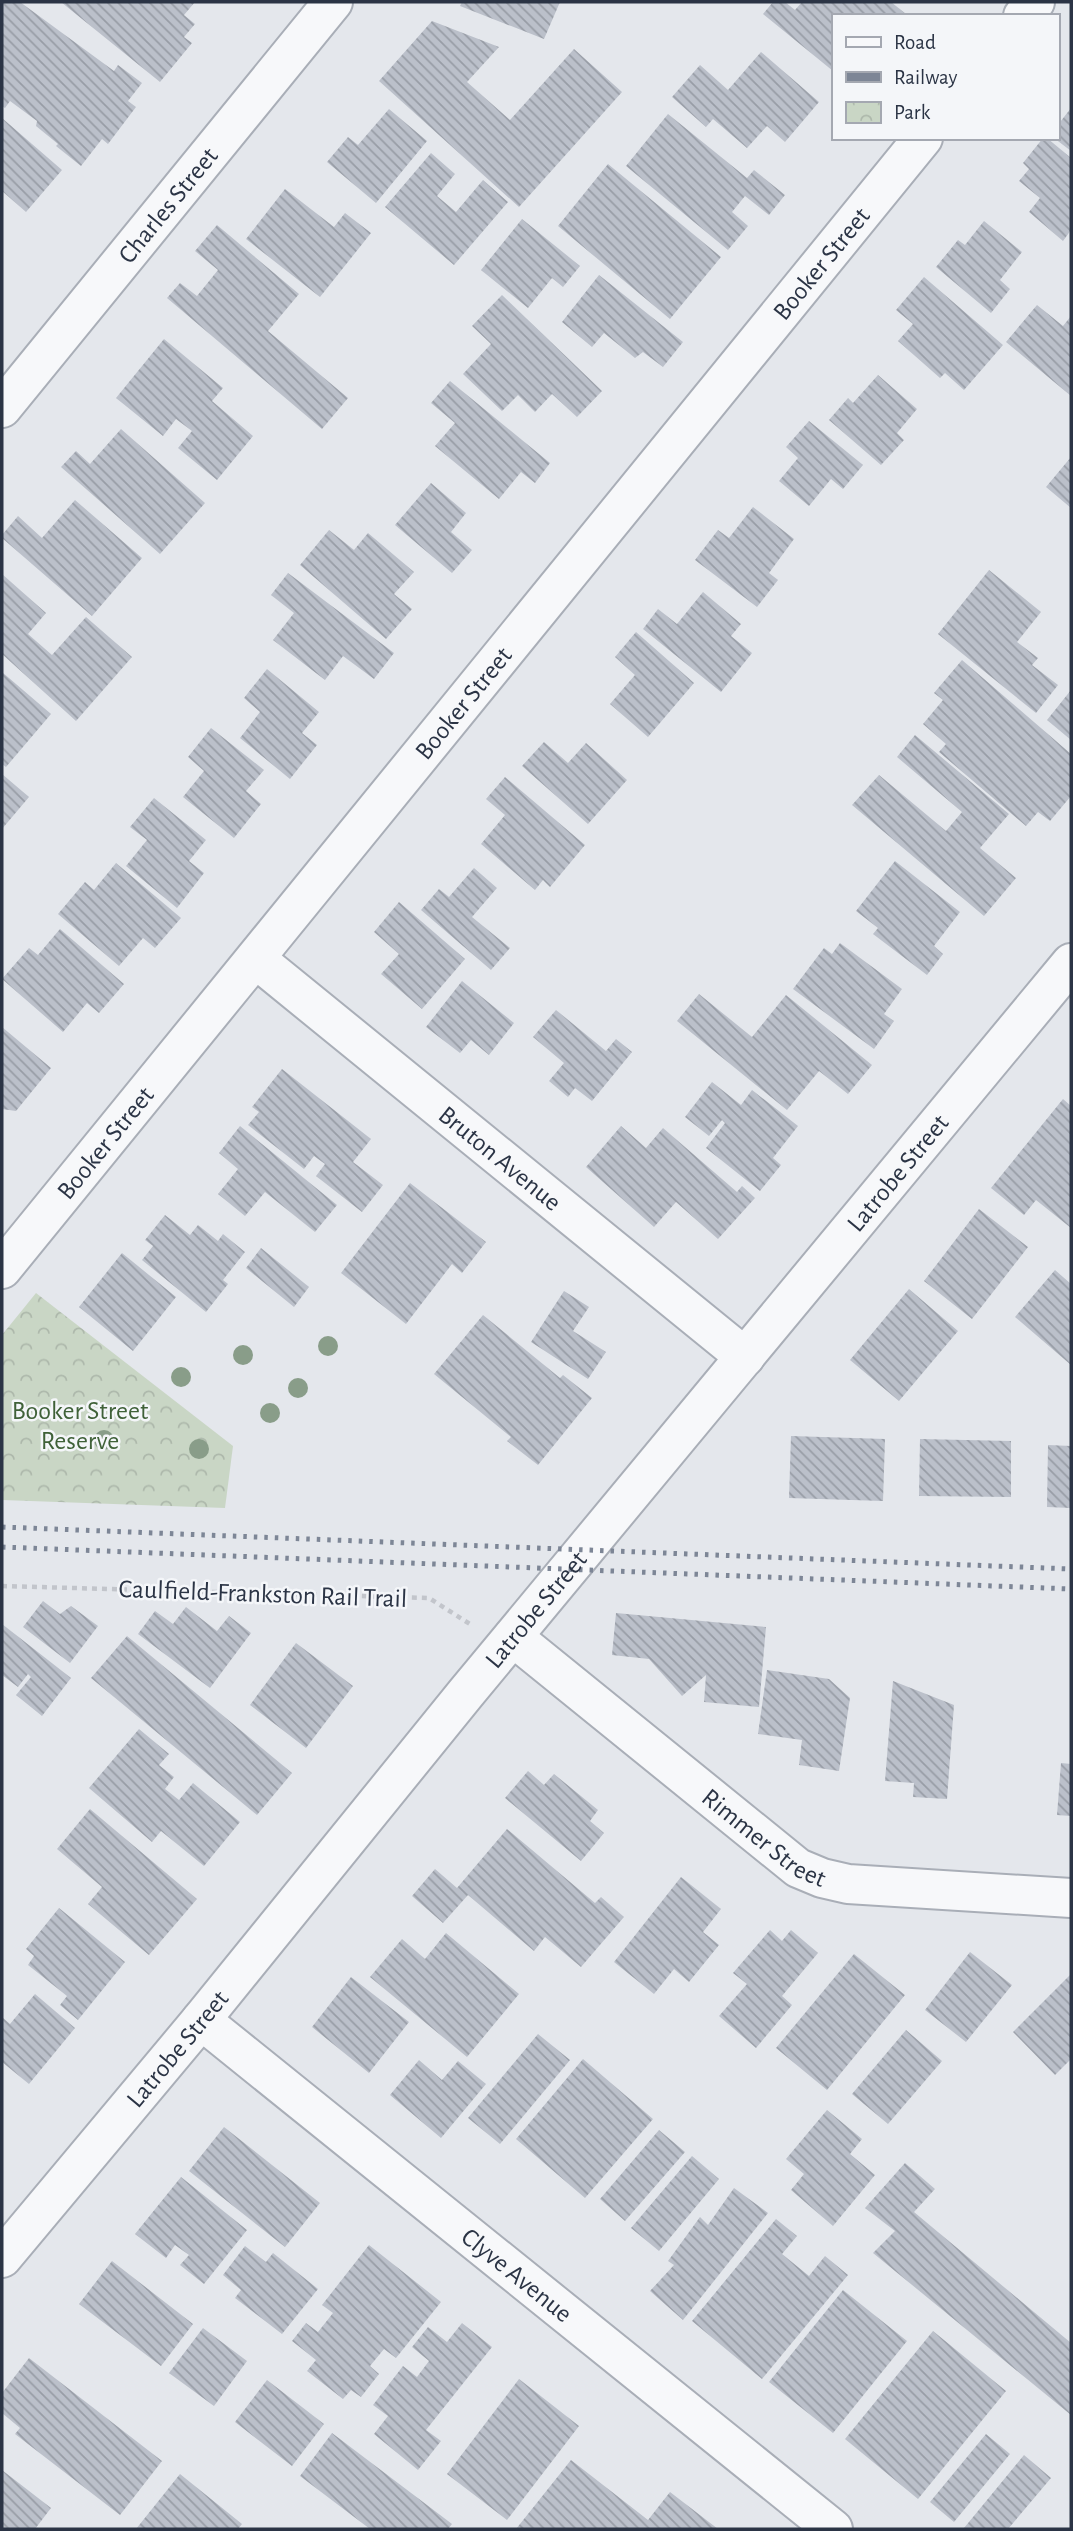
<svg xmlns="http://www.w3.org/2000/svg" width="1073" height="2531" viewBox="0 0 1073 2531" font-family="'Alegreya Sans',sans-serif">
  <defs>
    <pattern id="park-crowns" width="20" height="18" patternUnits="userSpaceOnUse" patternTransform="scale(1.75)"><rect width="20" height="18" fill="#c9d6c5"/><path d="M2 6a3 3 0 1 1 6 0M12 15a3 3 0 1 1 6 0" fill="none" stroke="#adb8ab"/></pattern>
    <pattern id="building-back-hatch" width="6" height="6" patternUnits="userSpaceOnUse" patternTransform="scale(1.75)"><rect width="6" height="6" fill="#bbc0ca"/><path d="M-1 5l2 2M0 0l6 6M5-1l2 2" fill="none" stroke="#989da6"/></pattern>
  </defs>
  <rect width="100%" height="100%" fill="#e4e7ec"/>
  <path fill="url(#park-crowns)" d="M36 1293 233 1446 225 1508 2 1500V1335Z"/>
  <path fill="url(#building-back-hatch)" d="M2 2H20L114 71 118 65 142 83 128 101 136 107 108 144 102 139 81 166 56 146 58 144 36 126 37 121 10 101 5 108 2 106Z
    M61 2H195L184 15 195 24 184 37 192 43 160 82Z
    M462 2H560L544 39 460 6Z
    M773 2H785L795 10 802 2H891L906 14 833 16V71L763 14Z
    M432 21 499 47 467 82 510 120 574 49 622 92 519 207 379 81Z
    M761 52 819 102 785 142 767 126 747 148 713 119 706 127 672 97 700 65 728 90Z
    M1071 108V151L1054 138H1057V126Z
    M389 109 427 141 376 203 327 162 348 137 358 145Z
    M668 114 747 178 754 170 785 195 769 215 745 196 732 212 748 226 728 250 626 166Z
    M2 118 62 170 26 212 2 191Z
    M1043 138H1047L1071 158V230L1063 241 1029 212 1040 198 1019 181 1029 169 1023 163Z
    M431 153 455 174 437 196 456 212 483 180 508 202 454 265 385 207Z
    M608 164 721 257 670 319 558 226Z
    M285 189 334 227 345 213 371 233 320 297 246 239Z
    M522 219 580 266 563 287 552 278 528 308 481 270Z
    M984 221 1022 252 1000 280 1010 289 991 313 936 267 958 240 965 245Z
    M217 225 299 294 268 331 348 398 322 429 167 298 180 283 197 296 218 270 195 251Z
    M599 275 683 342 663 367 643 352 635 358 604 333 592 347 562 322Z
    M924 277 1003 345 964 390 945 373 940 378 898 341 913 324 896 310Z
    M502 295 602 391 577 417 552 394 535 412 518 395 502 411 463 374 491 344 472 326Z
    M1037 305 1063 326 1071 316V396L1006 342Z
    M164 339 223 388 212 401 253 436 217 480 178 448 192 431 176 419 163 436 116 398Z
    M878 375 917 409 897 433 904 440 881 465 829 420 848 398 853 403Z
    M450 381 550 463 535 483 521 472 499 499 435 446 455 423 431 403Z
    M809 421 863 465 843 489 831 479 809 506 779 481 798 458 786 447Z
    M121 429 205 503 160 554 61 467 76 451 90 464Z
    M1071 457V508L1046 487Z
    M431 483 466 513 451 532 472 550 452 573 395 525Z
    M75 500 142 558 92 616 2 538V535L18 516 42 538Z
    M753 507 794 539 769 573 778 580 757 607 695 560 718 530 729 538Z
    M329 530 354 550 368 533 414 572 394 594 412 609 386 639 300 565Z
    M989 570 1041 612 1017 642 1038 658 1032 665 1058 685 1036 713 938 634Z
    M288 573 394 653 374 679 343 656 325 680 273 640 294 613 271 595Z
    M2 574 46 613 28 634 52 655 86 617 132 657 76 721 2 654Z
    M703 592 741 624 731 636 752 653 721 692 643 629 658 609 677 624Z
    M636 632 694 683 648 737 610 704 635 675 615 657Z
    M962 660 1071 754V796L1050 821 1038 812 1026 826 939 752 946 744 923 724 943 700 934 693Z
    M267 669 319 712 302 733 317 745 290 779 240 738 260 712 244 698Z
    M2 672 51 714 6 767 2 764Z
    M1071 690V740L1047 720Z
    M211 728 264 770 246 791 261 804 234 838 183 797 204 771 188 757Z
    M915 735 1009 814 980 848 1016 878 984 916 852 805 879 775 946 831 962 812 897 757Z
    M544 742 568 763 586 743 627 780 588 824 522 766Z
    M2 774 29 797 2 829Z
    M505 777 585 845 550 887 543 880 535 890 481 844 505 815 486 799Z
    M154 798 206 840 189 861 204 873 177 908 126 866 147 840 130 827Z
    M895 861 960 912 934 946 943 954 927 975 873 934 878 928 856 911Z
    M116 863 181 918 155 948 143 938 119 966 58 914 85 882 94 890Z
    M474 868 497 888 472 917 510 948 491 970 421 910 439 889 449 897Z
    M399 902 465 959 422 1009 381 974 399 954 374 932Z
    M60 929 124 984 99 1013 87 1003 63 1032 2 979 29 948 38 955Z
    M840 943 902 989 884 1014 894 1021 874 1049 793 989 824 948 832 954Z
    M462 981 514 1023 489 1055 471 1040 460 1053 426 1027Z
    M699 994 752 1037 786 995 872 1065 848 1094 819 1071 787 1110 677 1021Z
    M556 1010 606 1051 616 1039 632 1052 592 1101 575 1088 568 1097 549 1081 564 1063 533 1037Z
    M2 1027 51 1068 16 1111 2 1109Z
    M282 1069 371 1139 353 1162 383 1185 362 1212 316 1176 325 1164 314 1156 304 1169 248 1125 259 1112 252 1107Z
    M712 1082 741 1105 752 1090 798 1126 773 1158 781 1165 760 1191 706 1148 725 1123 722 1120 709 1136 685 1117Z
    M1063 1099 1071 1106V1228L1036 1200 1024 1215 991 1188Z
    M240 1126 337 1205 315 1232 265 1192 245 1216 218 1194 238 1169 219 1153Z
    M621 1126 646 1148 663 1128 737 1192 742 1186 755 1198 718 1239 676 1202 654 1227 586 1167Z
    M410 1183 486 1242 462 1273 452 1264 406 1324 341 1273Z
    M979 1209 1028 1247 972 1319 924 1281Z
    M165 1215 190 1235 198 1225 218 1241 223 1234 245 1252 223 1280 228 1284 206 1312 142 1260 153 1246 145 1240Z
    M261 1248 309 1287 294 1307 246 1268Z
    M122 1253 176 1297 133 1351 79 1307Z
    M1055 1270 1071 1284V1365L1015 1317Z
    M909 1289 958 1331 899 1401 850 1360Z
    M564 1291 589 1307 573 1331 606 1352 588 1379 531 1342Z
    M483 1315 560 1378 563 1375 592 1398 538 1465 507 1441 511 1437 434 1374Z
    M791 1436 885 1439 883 1501 789 1498Z
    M920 1439 1011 1441V1497L919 1496Z
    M1048 1445 1071 1446V1508L1047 1507Z
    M43 1601 60 1614 71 1606 98 1626 70 1663 23 1627Z
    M186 1607 217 1631 229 1616 251 1633 210 1688 138 1634 155 1611 173 1624Z
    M616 1613 766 1627 759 1707 704 1702 706 1675 682 1696 649 1659 612 1655Z
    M2 1624 71 1678 42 1716 16 1695 31 1677 28 1674 18 1687 2 1675Z
    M127 1636 292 1773 257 1815 91 1678Z
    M296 1643 353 1686 306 1748 250 1705Z
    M767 1670 829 1679 850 1698 839 1771 799 1765 802 1740 758 1734Z
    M893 1681 954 1705 947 1799 913 1797 914 1783 885 1781Z
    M139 1729 169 1754 159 1765 174 1777 165 1789 179 1800 193 1783 240 1822 204 1866 161 1831 152 1842 89 1788Z
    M1061 1763 1071 1764V1816L1057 1815Z
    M528 1771 544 1785 554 1774 598 1810 590 1821 604 1833 581 1861 505 1798Z
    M90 1809 197 1899 149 1955 88 1904 102 1887 57 1849Z
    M507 1829 595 1903 601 1897 624 1917 581 1967 545 1937 534 1951 468 1895 443 1923 412 1896 435 1869 457 1888Z
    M681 1877 721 1909 703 1932 719 1945 689 1982 674 1969 654 1994 614 1962Z
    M59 1908 125 1962 78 2020 60 2005 67 1996 28 1965 34 1956 26 1949Z
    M770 1930 782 1941 791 1930 818 1953 782 1996 792 2005 756 2048 719 2016 747 1984 733 1973Z
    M446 1933 519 1994 467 2057 370 1977 402 1939 425 1959Z
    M970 1952 1012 1985 966 2042 925 2010Z
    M854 1954 905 1995 827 2090 776 2048Z
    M1071 1974V2059L1055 2075 1013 2032Z
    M351 1977 409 2022 369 2073 312 2027Z
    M35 1994 75 2028 29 2084 2 2062V2017L10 2024Z
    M906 2030 942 2061 888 2124 852 2094Z
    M538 2034 570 2060 500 2144 468 2118Z
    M583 2059 653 2119 585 2198 516 2139Z
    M419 2060 442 2080 458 2061 486 2084 441 2138 390 2095Z
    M827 2110 862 2139 850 2154 875 2175 833 2226 791 2190 804 2174 786 2159Z
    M224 2127 320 2203 285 2247 189 2171Z
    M659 2130 685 2152 625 2221 600 2199Z
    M692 2156 719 2179 659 2251 631 2228Z
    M905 2163 935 2189 914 2212 1071 2343V2415L873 2253 895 2231 865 2208Z
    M181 2177 247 2230 204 2284 180 2265 189 2255 175 2245 166 2258 135 2234Z
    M734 2188 768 2213 683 2320 650 2291 674 2265 668 2261 700 2217 708 2225Z
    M776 2219 797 2236 782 2254 809 2276 825 2256 848 2275 762 2379 692 2321Z
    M369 2245 441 2302 396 2358 384 2349 370 2366 379 2374 361 2397 351 2390 343 2399 307 2371 316 2360 292 2341 306 2323 318 2332 333 2313 322 2305Z
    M245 2246 266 2262 273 2253 318 2289 282 2334 235 2298 241 2290 223 2275Z
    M112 2261 193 2324 161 2366 79 2304Z
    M843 2290 907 2341 833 2433 769 2382Z
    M462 2323 492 2347 426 2430 441 2441 418 2470 374 2434 388 2416 373 2405 403 2366 417 2377 429 2361 412 2347 428 2327 447 2342Z
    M203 2328 247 2361 214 2406 169 2373Z
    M933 2331 1006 2391 918 2499 845 2439Z
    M29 2358 162 2461 120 2515 15 2434 20 2428 2 2413V2393Z
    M519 2379 579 2426 507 2520 447 2474Z
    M267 2380 324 2424 292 2466 235 2422Z
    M332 2433 452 2524 448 2529H370L300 2476Z
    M986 2434 1010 2454 954 2522 930 2502Z
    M1024 2455 1051 2478 1008 2529H965L964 2528Z
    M571 2460 648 2520 670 2492 718 2529H516Z
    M2 2470 51 2508 35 2529H2Z
    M180 2474 242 2524 238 2529H136Z"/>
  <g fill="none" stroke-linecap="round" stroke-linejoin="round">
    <defs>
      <g id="minor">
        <path d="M1023 16 1035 2"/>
        <path id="s1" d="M2 408 333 2"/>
        <path id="s2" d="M256 959 745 1357"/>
        <path id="s3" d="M2 1269 923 138"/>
        <path id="s4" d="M513 1637 798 1868 822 1878 848 1884 1071 1898"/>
        <path id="s5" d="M201 2020 833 2529"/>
      </g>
      <g id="tertiary">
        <path id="s6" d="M2 2258 201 2020 466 1693 1071 963"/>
      </g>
    </defs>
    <use href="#minor" stroke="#a9aeb7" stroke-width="42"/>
    <use href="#tertiary" stroke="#a9aeb7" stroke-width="42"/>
    <path stroke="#c2c5cb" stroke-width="4.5" stroke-dasharray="5 5" stroke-linecap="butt" d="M2 1586 429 1598 473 1626"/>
    <use href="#minor" stroke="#f7f8fa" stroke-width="38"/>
    <use href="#tertiary" stroke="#f7f8fa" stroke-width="38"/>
    <path stroke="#7d8696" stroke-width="5" stroke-dasharray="3.5 7" stroke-linecap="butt" d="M2 1527 1071 1569
      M2 1547 1071 1589"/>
  </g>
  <g fill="#899d89">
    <circle cx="328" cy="1346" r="10"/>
    <circle cx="243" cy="1355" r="10"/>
    <circle cx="181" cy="1377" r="10"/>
    <circle cx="298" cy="1388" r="10"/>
    <circle cx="270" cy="1413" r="10"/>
    <circle cx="104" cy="1440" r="10"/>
    <circle cx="199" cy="1449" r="10"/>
  </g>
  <g text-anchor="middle" stroke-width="5" stroke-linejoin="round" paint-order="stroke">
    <g font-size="26" fill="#2b3445" stroke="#f4f6f9">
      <text dy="9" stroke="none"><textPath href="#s1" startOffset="262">Charles Street</textPath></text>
      <text dy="9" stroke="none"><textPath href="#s3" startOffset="1297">Booker Street</textPath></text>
      <text dy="9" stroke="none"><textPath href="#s3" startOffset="730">Booker Street</textPath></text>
      <text dy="9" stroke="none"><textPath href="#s3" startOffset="163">Booker Street</textPath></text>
      <text dy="9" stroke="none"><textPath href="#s2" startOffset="315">Bruton Avenue</textPath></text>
      <text dy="9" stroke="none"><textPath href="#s6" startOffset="1407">Latrobe Street</textPath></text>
      <text transform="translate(263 1593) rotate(2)" y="9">Caulfield-Frankston Rail Trail</text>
      <text dy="9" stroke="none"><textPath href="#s6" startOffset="840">Latrobe Street</textPath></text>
      <text dy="9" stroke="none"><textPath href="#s4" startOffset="322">Rimmer Street</textPath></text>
      <text dy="9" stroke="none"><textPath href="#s6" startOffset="273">Latrobe Street</textPath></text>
      <text dy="9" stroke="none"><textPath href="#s5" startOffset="406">Clyve Avenue</textPath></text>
    </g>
    <g font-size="26" fill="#3f6138" stroke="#f4f6f9">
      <text x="80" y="1419">Booker Street<tspan x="80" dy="30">Reserve</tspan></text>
    </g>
  </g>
  <rect width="1073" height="2531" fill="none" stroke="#2b3445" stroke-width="7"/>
  <rect x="832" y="14" width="228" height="126" fill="#f4f6f9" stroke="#a4a8b1" stroke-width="2"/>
  <rect x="846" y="37" width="35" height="10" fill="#f7f8fa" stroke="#a4a8b1" stroke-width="2"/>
  <text x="894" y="49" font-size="21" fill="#2b3445">Road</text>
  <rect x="846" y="72" width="35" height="10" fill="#7d8696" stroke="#a4a8b1" stroke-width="2"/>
  <text x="894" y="84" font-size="21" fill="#2b3445">Railway</text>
  <rect x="846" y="102" width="35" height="21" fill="url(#park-crowns)" stroke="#a4a8b1" stroke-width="2"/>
  <text x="894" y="119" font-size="21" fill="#2b3445">Park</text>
</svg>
